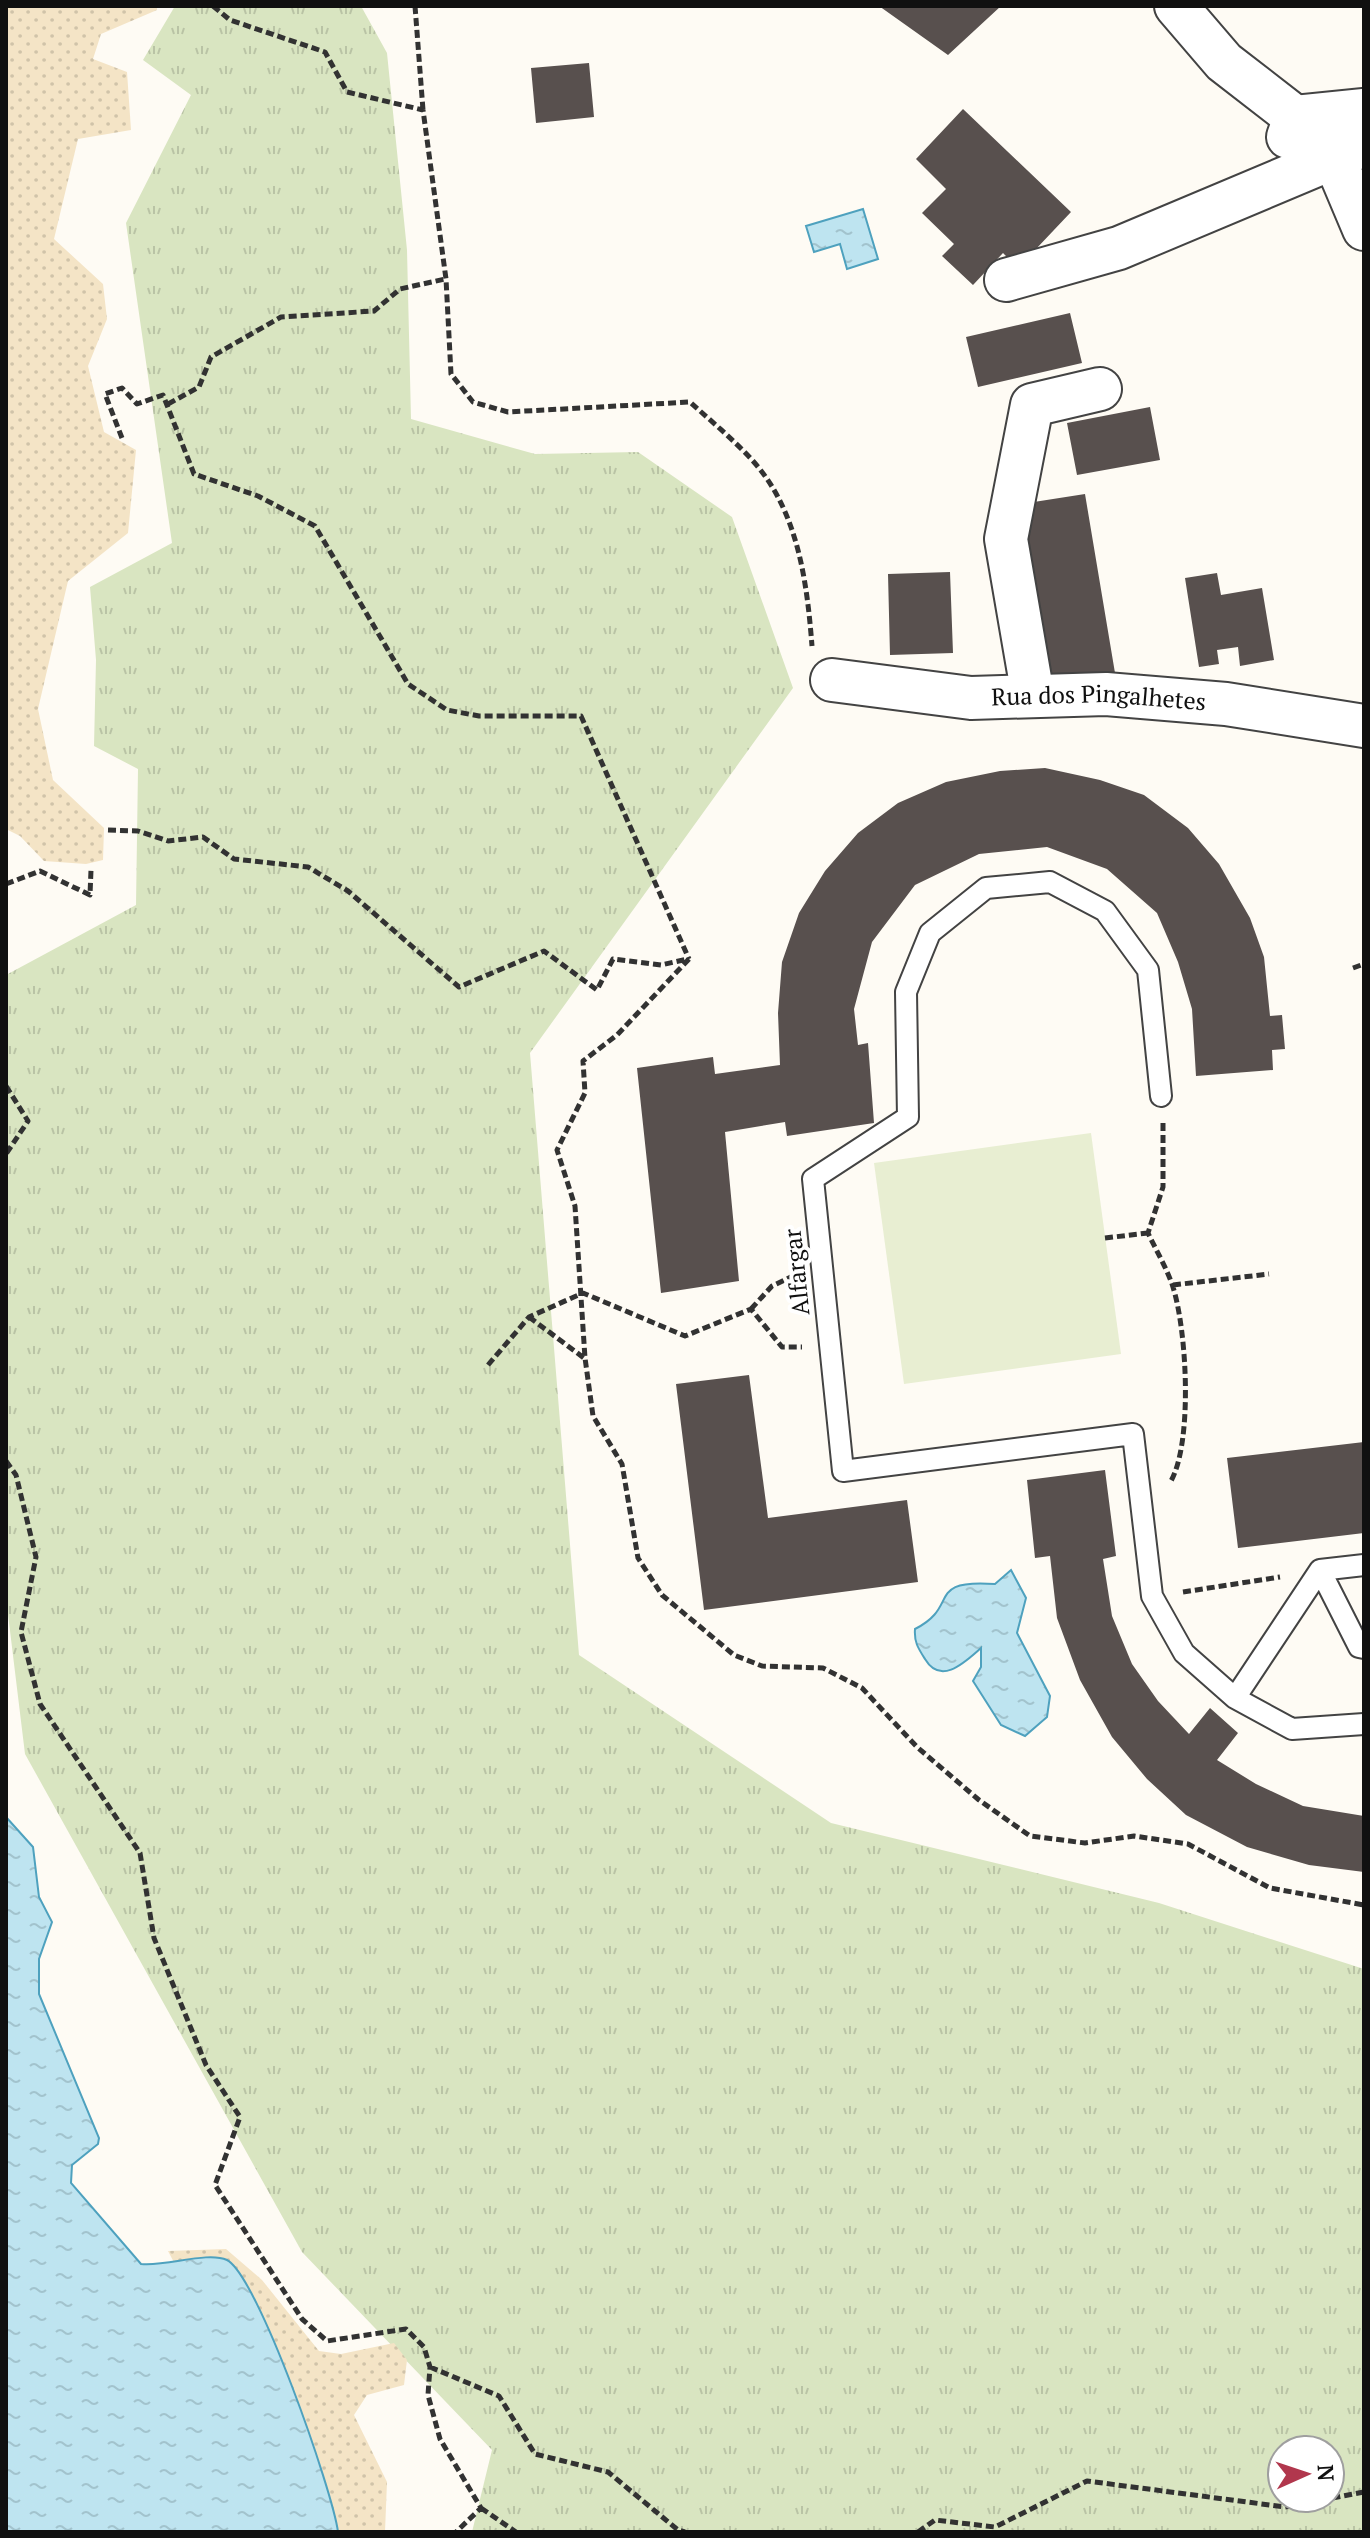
<svg xmlns="http://www.w3.org/2000/svg" width="1370" height="2538" viewBox="0 0 1370 2538" font-family="'PT Serif',serif">
  <defs>
    <pattern id="grass-tufts" width="24" height="20" patternUnits="userSpaceOnUse" patternTransform="scale(2)"><rect width="24" height="20" fill="#d9e5c1"/><path d="M3 7l-1-3M5 7V3M7 7l1-3M15 17l-1-3M17 17v-4M19 17l1-3" fill="none" stroke="#b9c3a5"/></pattern>
    <pattern id="sand-dots" width="8" height="8" patternUnits="userSpaceOnUse" patternTransform="scale(2)"><rect width="8" height="8" fill="#f4e4c6"/><path d="M2 2h.1M6 6h.1" fill="none" stroke="#d0c3a9" stroke-width="1.8" stroke-linecap="round"/></pattern>
    <pattern id="water-ripples" width="26" height="14" patternUnits="userSpaceOnUse" patternTransform="scale(2)"><rect width="26" height="14" fill="#bee4f0"/><path d="M2 4q2-2 4 0t4 0M15 11q2-2 4 0t4 0" fill="none" stroke="#a2c3cd"/></pattern>
  </defs>
  <rect width="100%" height="100%" fill="#fefbf4"/>
  <path fill="url(#grass-tufts)" fill-rule="evenodd" d="M175 6H361L387 53 407 250 411 419 535 454 638 452 732 517 793 688 530 1053 579 1655 831 1823 1159 1903 1364 1969V2532H472L492 2450 302 2252 25 1754 6 1598V975L136 905 138 769 94 746 96 660 90 587 172 543 126 223 191 95 143 60ZM1282 2450H1330V2498H1282Z"/>
  <path fill="url(#sand-dots)" d="M6 6H157V10L101 34 93 59 127 72 131 130 78 139 54 239 103 284 107 319 88 366 104 432 136 450 128 533 68 581 38 709 53 780 104 828 103 860 86 864 44 861 20 836 6 829Z
    M226 2249 262 2280 319 2351 341 2354 394 2343 407 2360 404 2385 367 2395 354 2415 387 2482 385 2532H316L168 2251Z"/>
  <path fill="#e8eed2" d="M1091 1133 1121 1354 904 1384 874 1163Z"/>
  <path fill="url(#water-ripples)" stroke="#4ea1be" stroke-width="2" d="M863 209 878 259 847 269 840 244 814 252 806 226Z
    M1011 1570 1026 1598 1017 1633 1050 1696 1047 1717 1025 1736 1001 1725 973 1681 981 1667V1648C965 1662 941 1686 925 1659 918 1648 914 1642 915 1629 961 1606 924 1579 995 1584Z
    M6 1817 33 1847 39 1897 52 1922 39 1959V1994L99 2138 98 2144 72 2165 71 2183 141 2264C166 2267 207 2251 227 2260 258 2276 333 2492 338 2532H6Z"/>
  <path fill="#58504e" d="M879 6H1001L948 55Z
    M589 63 594 117 536 123 531 68Z
    M963 109 1071 212 1018 268 1003 253 973 285 942 256 954 244 922 213 946 189 916 159Z
    M1070 313 1082 363 978 387 966 337Z
    M1150 407 1160 460 1077 475 1067 423Z
    M1085 494 1115 673 1050 684 1021 504Z
    M950 572 953 653 890 655 888 574Z
    M1217 573 1221 595 1262 588 1274 660 1240 666 1238 647 1217 650 1219 664 1199 667 1185 578Z
    M1045 768 1100 780 1144 795 1188 828 1219 864 1250 918 1264 957 1270 1016 1282 1015 1285 1049 1272 1050 1273 1070 1196 1076 1192 1009 1178 962 1157 913 1107 869 1047 847 979 854 915 885 872 942 854 1009 858 1045 868 1043 874 1123 787 1136 785 1122 725 1132 739 1281 661 1293 637 1068 713 1057 715 1074 780 1065 778 1013 782 962 799 913 825 871 858 833 898 803 946 782 1000 771Z
    M749 1375 768 1518 907 1500 918 1582 704 1610 676 1384Z
    M1364 1442V1533L1238 1548 1227 1458Z
    M1105 1470 1116 1556 1103 1559 1112 1616 1132 1664 1158 1701 1189 1734 1210 1708 1238 1733 1217 1760 1256 1784 1303 1806 1364 1816V1872L1309 1865 1247 1847 1186 1815 1147 1779 1112 1737 1080 1680 1057 1618 1050 1556 1035 1558 1027 1480Z"/>
  <g fill="none" stroke-linecap="round" stroke-linejoin="round">
    <defs>
      <path id="lane" d="M1161 1096 1148 970 1105 911 1050 882 986 888 930 933 906 992 908 1117 813 1179 843 1471 1133 1434 1152 1596 1184 1653 1235 1698 1292 1729 1364 1724
        M1364 1565 1320 1570 1359 1647 1364 1648
        M1235 1698 1320 1570"/>
      <g id="street">
        <path d="M1176 6 1224 62 1295 117 1334 158 1364 229"/>
        <path d="M1288 137 1295 117 1364 110"/>
        <path d="M1006 280 1119 248 1364 145"/>
        <path id="s1" d="M832 680 971 698 1106 694 1226 704 1364 726"/>
        <path d="M1033 696 1006 539 1032 405 1100 389"/>
      </g>
    </defs>
    <use href="#lane" stroke="#434343" stroke-width="24"/>
    <use href="#street" stroke="#434343" stroke-width="46"/>
    <path stroke="#323232" stroke-width="5" stroke-dasharray="8 4" stroke-linecap="butt" d="M213 6 230 20 325 52 347 92 423 110 446 279 451 374 473 402 508 412 690 402C711 421 734 440 753 461 798 511 807 582 812 646
      M415 6 423 110
      M168 404 199 387 211 357 281 317 374 311 400 289 445 279
      M122 438 105 394 122 388 137 404 163 395 194 474 258 496 315 526 408 684 447 710 479 716H581L689 959
      M108 830 138 831 168 841 203 837 234 859 308 867 348 891 459 987 544 951 597 990 613 959 661 965 688 959
      M6 884 40 871 90 895 91 870
      M689 959 617 1035 583 1061 585 1093 557 1150 575 1206 585 1358 593 1416 622 1464 638 1558 662 1595 734 1655 762 1666 823 1668 862 1688 917 1747 979 1800 1030 1836 1085 1843 1134 1836 1188 1844 1270 1888 1364 1905
      M1353 968 1364 964
      M6 1086 28 1121 6 1154
      M1163 1123V1187L1148 1233C1156 1250 1166 1267 1172 1284 1187 1328 1193 1441 1171 1481
      M1105 1238 1148 1233
      M1173 1285 1269 1274
      M751 1309 772 1286 793 1276
      M529 1317 584 1358
      M488 1365 529 1317 583 1293 685 1336 751 1309 782 1347H802
      M6 1461 16 1475 36 1557 21 1632 40 1704 140 1853 154 1938 206 2065 240 2117 215 2185 302 2319 327 2341 406 2329 424 2347 430 2367 428 2395 440 2439 481 2508 456 2532
      M1183 1592 1280 1577
      M430 2367 499 2396 535 2454 608 2472 678 2530 685 2532
      M481 2508 516 2532
      M918 2532 935 2520 995 2527 1087 2481 1285 2507 1364 2492"/>
    <use href="#lane" stroke="#fff" stroke-width="20"/>
    <use href="#street" stroke="#fff" stroke-width="42"/>
  </g>
  <g text-anchor="middle" stroke-width="8" stroke-linejoin="round" paint-order="stroke">
    <g font-size="24" fill="#101010" stroke="#fff">
      <text dy="8" stroke="none"><textPath href="#s1" startOffset="268">Rua dos Pingalhetes</textPath></text>
      <text transform="translate(797 1272) rotate(-96)" y="8">Alfargar</text>
    </g>
  </g>
  <rect width="1370" height="2538" fill="none" stroke="#101010" stroke-width="16"/>
  <g transform="translate(1306 2474) rotate(87)"><circle r="38" fill="#ffffff" stroke="#9f9f9f" stroke-width="2"/>
  <path d="M0-6L14 30L0 20L-14 30Z" fill="#b1374d"/>
  <text y="-12" font-size="22" font-weight="bold" text-anchor="middle" fill="#101010">N</text>
  </g>
</svg>
